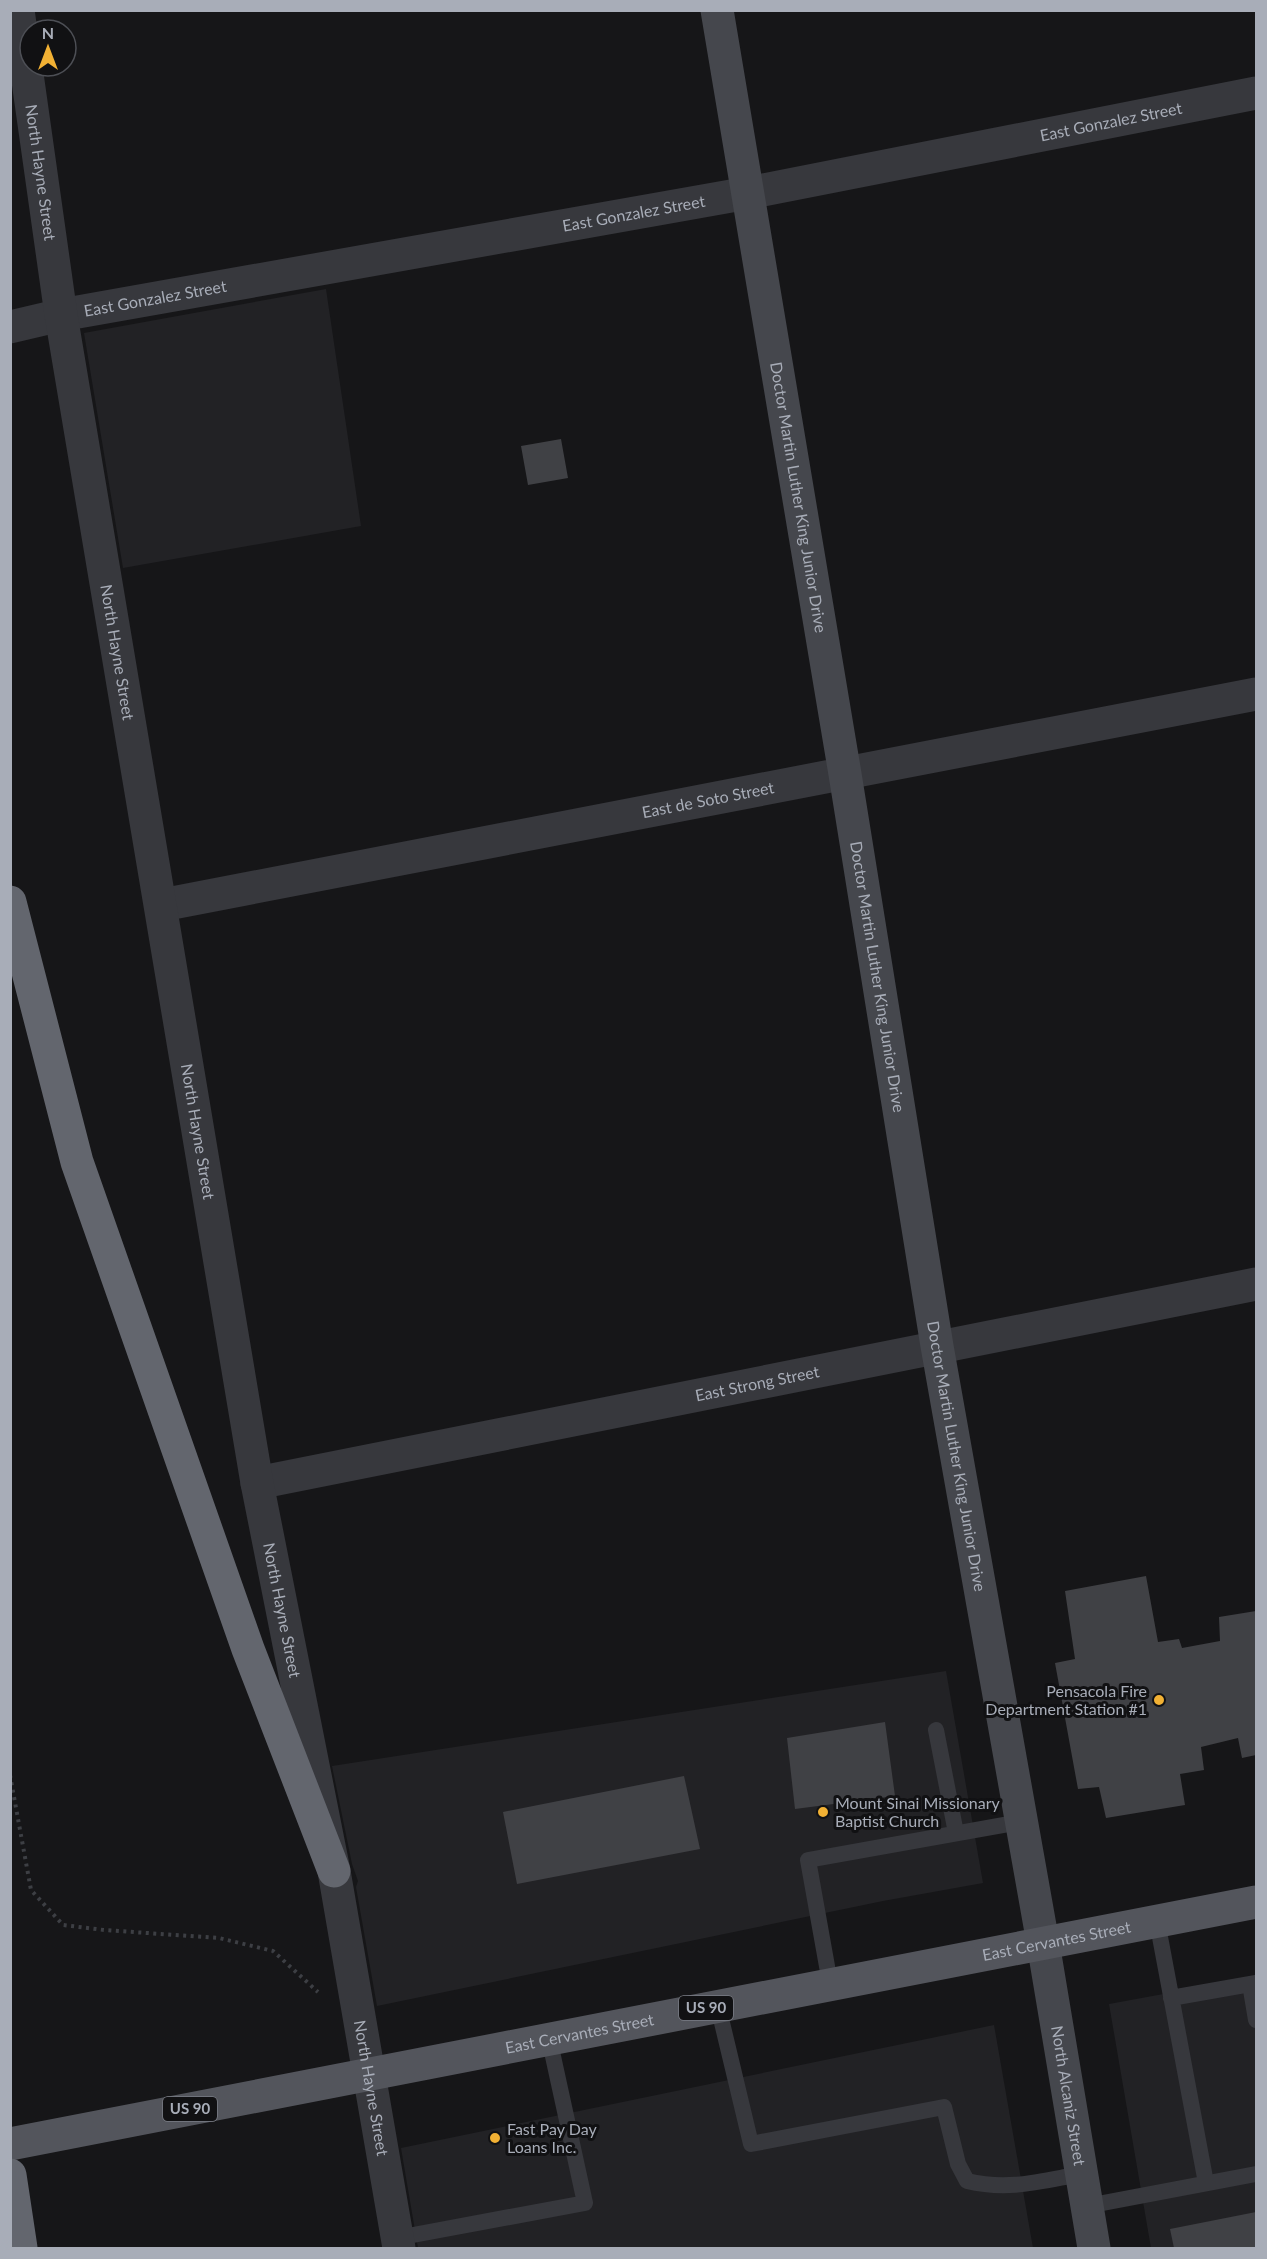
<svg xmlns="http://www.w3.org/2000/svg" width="1267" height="2259" viewBox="0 0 1267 2259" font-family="Lato,sans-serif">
  <rect width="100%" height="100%" fill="#161618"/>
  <path fill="#222225" d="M326 289 361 526 123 568 84 333Z
    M946 1671 983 1883 883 1901 377 2006 356 1887 358 1881 352 1864 332 1766Z
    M1256 1977V2248H1151L1109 2004Z
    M994 2025 1033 2248H418L401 2148Z"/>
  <path fill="#404145" d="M561 439 568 478 528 485 521 446Z
    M1146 1576 1158 1642 1179 1639 1182 1648 1220 1641 1219 1617 1256 1611V1755L1242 1758 1238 1738 1201 1747 1204 1770 1180 1774 1185 1805 1106 1818 1099 1787 1078 1789 1055 1663 1075 1659 1065 1591Z
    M885 1722 895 1796 795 1809 787 1738Z
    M684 1776 700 1849 517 1884 503 1812Z
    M1256 2212V2248H1174L1170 2229Z"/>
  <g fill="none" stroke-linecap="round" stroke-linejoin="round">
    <path stroke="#3d3f44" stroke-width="4" stroke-dasharray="3 4.5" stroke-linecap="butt" d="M10 1775 31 1890 63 1925 104 1930 219 1938 273 1951 318 1992"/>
    <path stroke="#37383d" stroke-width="16" d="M936 1730 956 1833
      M1157 1921 1206 2183
      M830 1983 808 1860 1020 1822
      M1250 1984 1256 2020
      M1171 1998 1256 1983
      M718 2006 751 2144 944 2107 958 2164 967 2181C1009 2191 1041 2181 1081 2174
      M1087 2206 1256 2174
      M397 2238 585 2203 549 2038"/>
    <g stroke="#37383d" stroke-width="33">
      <path id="s1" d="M10 327 61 315 748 193 1256 93"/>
      <path id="s2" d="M162 905 1256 694"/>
      <path id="s3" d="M257 1483 1256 1284"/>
    </g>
    <path stroke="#37383d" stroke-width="33" id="s4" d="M18 10 61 315 257 1483 334 1871 399 2248"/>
    <path stroke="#45474d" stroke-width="33" id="s5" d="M717 10 845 774 937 1346 1043 1943 1094 2248"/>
    <path stroke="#53555c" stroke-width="33" id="s6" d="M10 2144 1256 1902"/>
    <path stroke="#63666e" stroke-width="33" d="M10 902 77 1162 248 1649 334 1871
      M10 2175 21 2248"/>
  </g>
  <g fill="#f2b134" stroke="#111113" stroke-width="2">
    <circle cx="1159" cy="1700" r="6"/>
    <circle cx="823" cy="1812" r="6"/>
    <circle cx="495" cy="2138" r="6"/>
  </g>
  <g text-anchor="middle" stroke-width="6" stroke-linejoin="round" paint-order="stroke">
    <g fill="#111113" stroke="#7b7e86" stroke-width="1.5">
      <rect x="679" y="1996" width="54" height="24" rx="4.5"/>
      <rect x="163" y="2097" width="54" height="24" rx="4.5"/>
    </g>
    <g font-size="15" font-weight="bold" fill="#a8adb8">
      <text x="706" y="2013">US 90</text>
      <text x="190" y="2114">US 90</text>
    </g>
    <g font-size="16" fill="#a8adb8" stroke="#111113">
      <text dy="6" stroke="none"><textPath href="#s1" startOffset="1120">East Gonzalez Street</textPath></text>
      <text dy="6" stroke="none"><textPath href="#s4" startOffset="164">North Hayne Street</textPath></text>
      <text dy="6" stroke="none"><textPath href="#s1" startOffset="634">East Gonzalez Street</textPath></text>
      <text dy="6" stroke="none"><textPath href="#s1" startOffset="148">East Gonzalez Street</textPath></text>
      <text dy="6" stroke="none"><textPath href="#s5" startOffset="494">Doctor Martin Luther King Junior Drive</textPath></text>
      <text dy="6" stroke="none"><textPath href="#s4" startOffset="650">North Hayne Street</textPath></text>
      <text dy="6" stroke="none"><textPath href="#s2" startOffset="556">East de Soto Street</textPath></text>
      <text dy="6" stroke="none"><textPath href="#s5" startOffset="980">Doctor Martin Luther King Junior Drive</textPath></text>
      <text dy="6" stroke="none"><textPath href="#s4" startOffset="1136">North Hayne Street</textPath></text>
      <text dy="6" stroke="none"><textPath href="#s3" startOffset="510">East Strong Street</textPath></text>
      <text dy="6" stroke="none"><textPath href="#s5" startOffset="1466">Doctor Martin Luther King Junior Drive</textPath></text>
      <text dy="6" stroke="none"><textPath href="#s4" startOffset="1622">North Hayne Street</textPath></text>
      <text dy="6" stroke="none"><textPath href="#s6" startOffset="1066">East Cervantes Street</textPath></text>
      <text dy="6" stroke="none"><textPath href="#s6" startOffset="580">East Cervantes Street</textPath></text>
      <text dy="6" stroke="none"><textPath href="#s4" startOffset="2108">North Hayne Street</textPath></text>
      <text dy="6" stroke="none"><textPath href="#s5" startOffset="2115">North Alcaniz Street</textPath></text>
    </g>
    <g font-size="16" fill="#a8adb8" stroke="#111113" text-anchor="start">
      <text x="1147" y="1697" text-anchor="end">Pensacola Fire<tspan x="1147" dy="18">Department Station #1</tspan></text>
      <text x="835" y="1809">Mount Sinai Missionary<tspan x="835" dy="18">Baptist Church</tspan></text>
      <text x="507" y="2135">Fast Pay Day<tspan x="507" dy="18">Loans Inc.</tspan></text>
    </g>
  </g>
  <rect width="1267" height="2259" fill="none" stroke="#a8adb8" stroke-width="24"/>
  <g transform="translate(48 48)"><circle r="28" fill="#111113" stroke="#4d4f55" stroke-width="1.5"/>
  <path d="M0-4.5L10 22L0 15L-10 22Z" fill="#f2b134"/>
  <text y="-9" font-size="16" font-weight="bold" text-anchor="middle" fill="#a8adb8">N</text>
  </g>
</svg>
